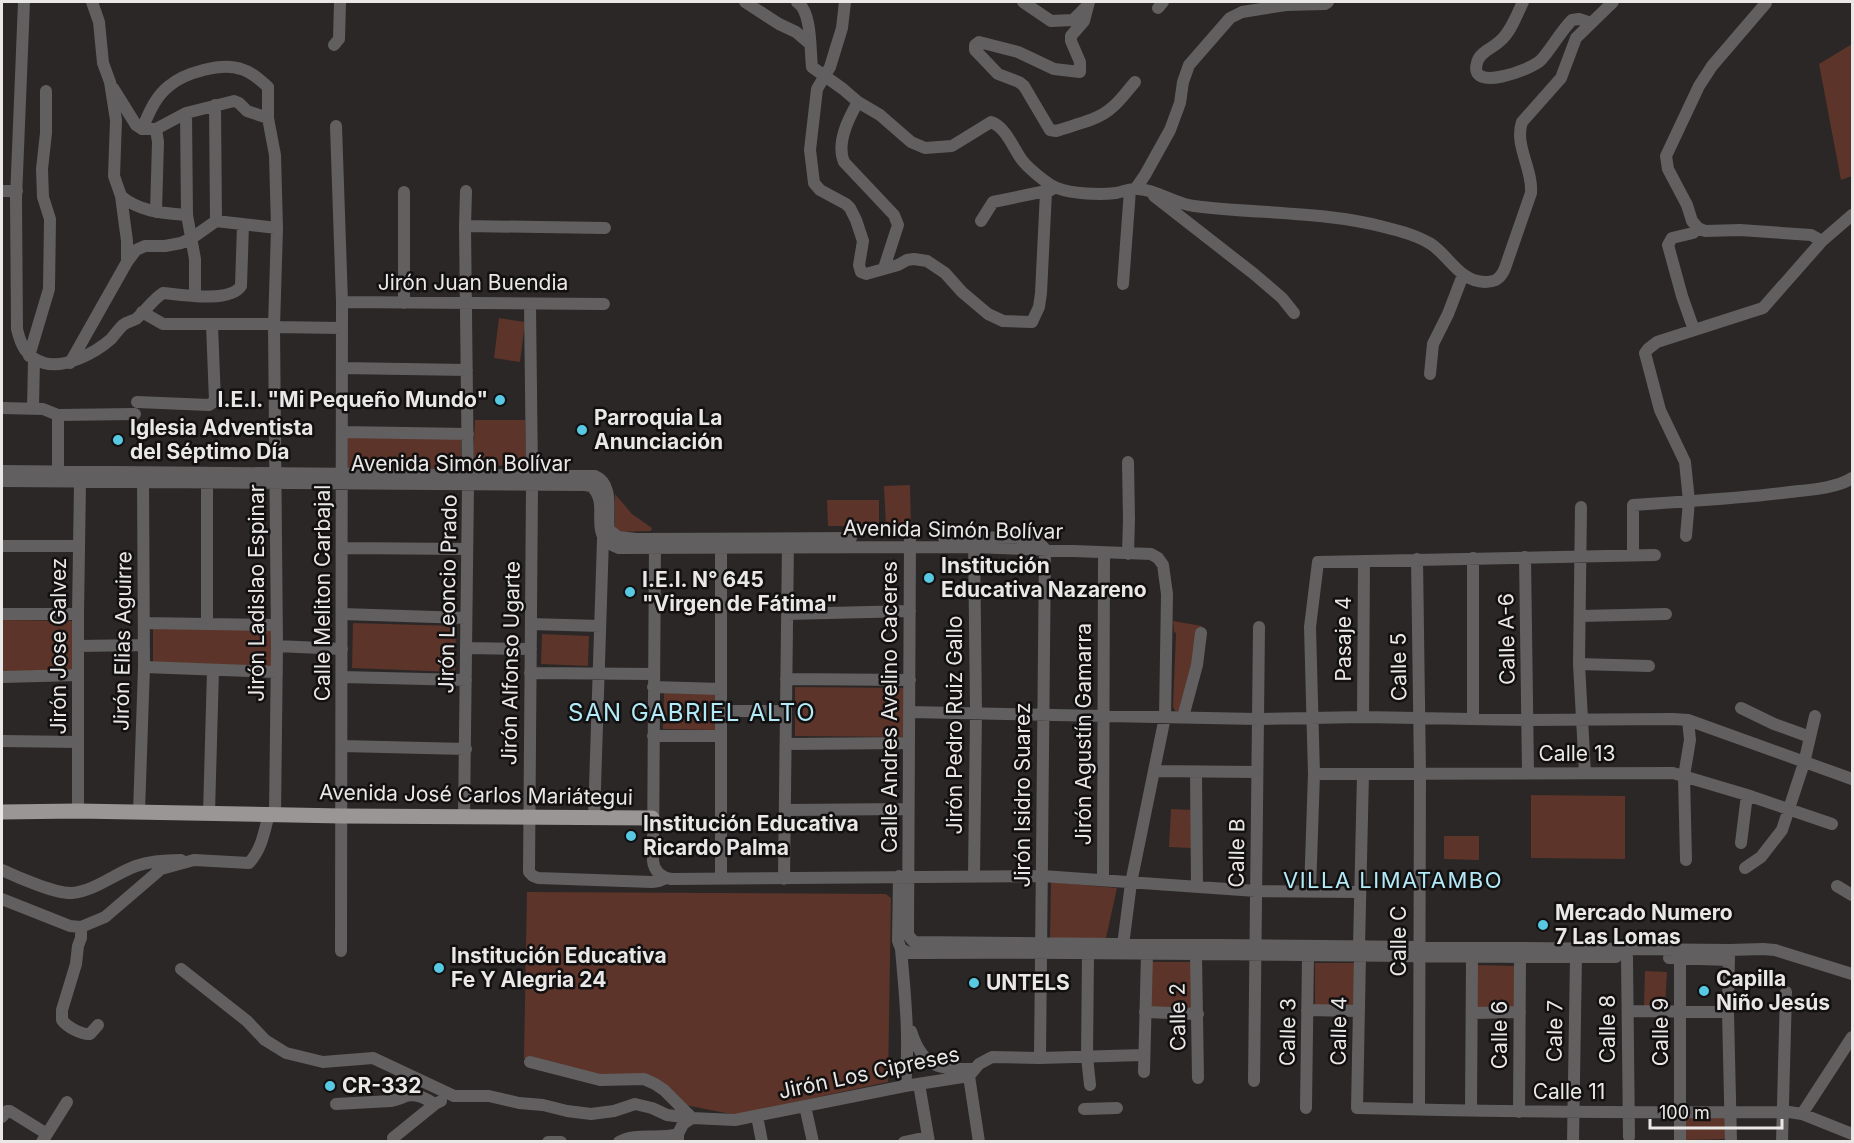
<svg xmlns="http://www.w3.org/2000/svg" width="1854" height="1143" viewBox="0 0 1854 1143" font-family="Inter,sans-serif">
  <rect width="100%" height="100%" fill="#2a2726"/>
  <path fill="#5c3429" d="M1852 44V176L1841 180 1819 64Z
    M499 318 525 322 520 362 494 358Z
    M475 420H525L526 466 477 465 473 463Z
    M348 437 461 438V468H348Z
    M910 485 911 527 886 528 884 486Z
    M615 494 632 514 652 528 651 531 618 532 615 529Z
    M827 500H879V526H828Z
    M2 620 73 621V672L2 671Z
    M1173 621 1202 626 1185 707 1184 710 1176 712 1173 707 1176 633 1174 632Z
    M353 623 456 626 455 672 352 668Z
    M153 626 273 629 272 667 153 665Z
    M542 634 589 636 588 666 541 664Z
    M795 687 905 688V737L795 736Z
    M664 693 717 694V730L663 729Z
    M1531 795 1625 796V859L1531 858Z
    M1171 809 1193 810 1191 848 1169 847Z
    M1444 836H1479V860L1444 859Z
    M1051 882 1117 888 1106 938H1050Z
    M527 892 886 894 891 898 888 1082 736 1115 680 1104 664 1086 585 1076 524 1058Z
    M1151 962H1192V1010L1151 1009Z
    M1315 963H1356V1009H1315Z
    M1477 965 1515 966V1009H1477Z
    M1645 971 1667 972 1665 1007 1644 1006Z
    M1726 1116 1727 1139 1686 1140V1117Z"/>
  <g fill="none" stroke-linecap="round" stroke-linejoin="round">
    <path stroke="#615f5f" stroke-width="12" d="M24 2 16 198 17 329C21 346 26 357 44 363 65 369 95 353 111 339 115 334 119 329 123 325 127 322 132 321 136 319 146 311 152 300 163 293 182 295 230 303 241 286L243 225
      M92 2 99 22 103 63 110 82 116 120 114 176 121 196 127 241V262
      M745 2 779 24 796 32 810 44
      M797 2C812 11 810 50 812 67L843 89 858 102 880 115 911 142 925 148 952 146 991 122C1006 127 1013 148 1022 160 1028 168 1048 185 1057 188 1072 194 1100 195 1116 193 1123 192 1131 188 1138 189 1158 190 1175 204 1194 206 1257 214 1322 211 1384 227 1400 231 1416 235 1431 244 1450 257 1459 281 1485 282 1496 282 1501 278 1505 268L1531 193C1533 169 1514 145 1522 122L1561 78 1576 38 1613 2
      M845 2 842 28 830 67 817 89 810 150 814 183 820 190 846 204 850 208 856 220 863 241 859 265 861 272 866 274 898 265 907 260 914 259 927 261 945 273 962 292 988 314 1003 321 1032 322 1039 307 1041 293 1046 192
      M1023 2 1051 21 1073 20 1086 7
      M1089 2 1084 21 1071 36V41L1080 62V72L1054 69 1018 52 979 42 975 45V50L998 74 1019 82 1024 86 1050 130 1056 131C1073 125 1095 121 1109 110 1119 103 1127 91 1135 82
      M1523 2C1517 14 1511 32 1500 41 1493 48 1479 52 1477 63 1468 93 1531 70 1541 60 1552 48 1560 32 1572 20L1579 19 1591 23
      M1766 3 1712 66 1699 86 1666 156 1668 169 1687 205 1692 221 1698 228 1705 231 1740 230 1811 235 1822 241
      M1158 8 1163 2
      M334 45 339 39 340 2
      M113 88 136 125 142 129H156L186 113 234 101 239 103 247 111 268 118
      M858 102C848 119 836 143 844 162L894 215 898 225 884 268
      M215 105 216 221
      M186 113 187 215 195 259V295
      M336 126 342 302 341 951
      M142 129C149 113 155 97 169 86 184 73 222 62 241 69 252 72 260 80 268 87V118L275 155 277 228 274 327 277 646 275 814
      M1136 188 1145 175 1170 130 1180 103 1183 82 1189 65 1230 18 1242 12 1286 5 1325 4 1328 2
      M2 191H17
      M404 192V303
      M121 196C140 212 163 213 187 215
      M1154 196 1254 274 1282 298 1294 313
      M156 212 158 142 156 129
      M981 221 993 202 1051 190
      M465 226 605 228
      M1123 284 1130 190
      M342 302 604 304
      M530 305 532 475
      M142 312 163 324H274
      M274 327 342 328
      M1694 330 1682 296 1668 245 1672 238 1693 233 1698 228
      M29 356 49 289 50 219 43 197 42 169 46 133V91
      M70 363 127 262 136 250 145 246H165L181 243 192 238 216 221 277 228
      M342 368 467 370
      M1430 374 1433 344 1448 314 1463 275
      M137 402 209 405 215 401 212 325
      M2 408 43 409 58 415 135 414
      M33 408 34 360
      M342 432 468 434
      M2 471 595 476C615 485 606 513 609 530L618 537 636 539 851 538
      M58 471V415
      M2 481 585 485 591 486C613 505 584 536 619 548L974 547 1151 554 1158 558 1163 565 1167 594 1165 717 1131 883 1122 953
      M532 485 529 872 533 876 538 878 652 882 659 881 666 878
      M1581 507 1579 664 1585 773
      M1686 536 1689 501 1685 462 1660 410 1645 353 1648 349 1657 342 1763 308 1822 241 1852 215
      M944 538 1034 537 1045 549 1040 1058
      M974 539 976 712 974 876
      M910 540 908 935 914 942 1729 950 1763 949 1775 950 1852 974
      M655 542 653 861C654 871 661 877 671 879L1042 876 1256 891 1360 892
      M2 546H79
      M342 548 467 549
      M1128 554 1129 519 1128 462
      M1633 555V505C1686 501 1738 499 1790 492 1808 490 1838 488 1852 478
      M1525 557 1528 773
      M1473 558V719
      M1417 559 1420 773 1419 1109
      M2 614H78
      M342 614 466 618
      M787 614 910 611
      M1581 616 1666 614
      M144 623 277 625
      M207 624V483
      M531 624 600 626
      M78 646 144 645
      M277 646 342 649
      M466 648 531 649
      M1579 664 1649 666
      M144 667 277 672
      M530 673 654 674
      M2 677 78 675
      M342 677 466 680
      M786 679 910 680
      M653 687 721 689
      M1741 708 1774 724 1810 737
      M721 711H786
      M909 712 1258 719 1363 717 1528 720 1673 719 1688 720 1852 779
      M1183 717 1197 665 1201 633
      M1363 717 1364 561
      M653 736H721
      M2 741 78 742
      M786 744 909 743
      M342 746 466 749
      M1154 771 1257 772
      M1196 772 1197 887
      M1314 774 1673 773 1747 795 1832 824
      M785 810 908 809
      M78 811V614L80 482
      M139 812 144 667 143 475
      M209 813 213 670
      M464 817 468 485 465 226 466 191
      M594 818 603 539 605 536
      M1741 843 1747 795
      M1686 860 1684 776 1690 740 1688 720
      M1745 868 1761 857 1782 830 1804 763 1815 716
      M2 870C17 877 56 894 72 893 95 891 114 874 136 866 150 861 166 860 181 860
      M899 876 898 941 901 949C905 995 910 1040 905 1086
      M721 878V547
      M784 879 788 541
      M1103 880 1104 553
      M1837 886 1852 895
      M1310 891 1314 774 1310 627 1318 562 1655 555
      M2 899 70 926 81 927 105 917 161 869 194 860 249 863C262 849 264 832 269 814
      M81 927V938L78 946 76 964 62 1010V1020C67 1027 82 1035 90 1034L98 1025
      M1359 947 1363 774
      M901 949 909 953C1144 951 1380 958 1616 957
      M1088 953 1087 1057 1090 1085
      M1196 955 1198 1078
      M1729 955 1728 1012 1731 1142
      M1360 956 1357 1108C1501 1112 1645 1113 1789 1112L1802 1114 1852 1134
      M1627 957 1629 1137
      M1669 958 1729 960
      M181 969 247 1021 265 1040 286 1053 323 1062 373 1058 454 1096H489L519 1103 543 1105 567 1111 591 1114 614 1111 635 1104 652 1108 667 1115 692 1118
      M1307 1010 1358 1011
      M1628 1011 1728 1012
      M1145 1012 1198 1014
      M1472 1013 1520 1012
      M911 1031C923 1069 940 1069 975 1069
      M530 1062 600 1080 644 1079 655 1084 664 1090 692 1118
      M1144 1072 1147 954
      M969 1076 979 1142
      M1254 1081 1259 627
      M919 1084 929 1142
      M336 1104 391 1101C397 1100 401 1098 406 1096 417 1093 426 1099 435 1104
      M805 1106 813 1142
      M1306 1108 1308 956
      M1084 1109 1117 1108
      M1471 1110 1472 958
      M1519 1112 1520 958
      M1802 1114 1852 1037
      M757 1116 762 1142
      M2 1117 7 1111H10L47 1134
      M393 1138 435 1104 441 1101
      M42 1142 67 1102
      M548 1142H561
      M619 1142C636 1132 659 1140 678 1134
      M678 1142V1134L683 1124 692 1118 735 1120 905 1086 969 1076 979 1064 992 1057 1040 1058 1143 1055
      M904 1142 928 1137
      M1573 1142 1576 957
      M1680 1142V958
      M1782 1142 1786 992"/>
    <path stroke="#999695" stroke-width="15" d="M2 812 78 811 342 816 652 818"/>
  </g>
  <g fill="#58c9e3" stroke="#121010" stroke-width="2">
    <circle cx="500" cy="400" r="6"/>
    <circle cx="582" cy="430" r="6"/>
    <circle cx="118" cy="440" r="6"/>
    <circle cx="929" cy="578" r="6"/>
    <circle cx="630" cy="592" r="6"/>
    <circle cx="631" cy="836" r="6"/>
    <circle cx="1543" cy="925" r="6"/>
    <circle cx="439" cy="968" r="6"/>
    <circle cx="974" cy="983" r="6"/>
    <circle cx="1704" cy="991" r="6"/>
    <circle cx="330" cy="1086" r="6"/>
  </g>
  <g text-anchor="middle" stroke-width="5" stroke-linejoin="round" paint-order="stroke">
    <g font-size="21" fill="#eae8e7" stroke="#121010">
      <text x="473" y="290">Jirón Juan Buendia</text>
      <text x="461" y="471">Avenida Simón Bolívar</text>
      <text transform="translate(953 530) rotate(1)" y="7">Avenida Simón Bolívar</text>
      <text transform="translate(257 593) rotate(-90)" y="7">Jirón Ladislao Espinar</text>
      <text transform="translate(323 593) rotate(-90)" y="7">Calle Meliton Carbajal</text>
      <text transform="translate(448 594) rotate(-89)" y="7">Jirón Leoncio Prado</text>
      <text transform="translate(1344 639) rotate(-90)" y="7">Pasaje 4</text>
      <text transform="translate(1507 639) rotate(-91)" y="7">Calle A-6</text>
      <text transform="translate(123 641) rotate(-89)" y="7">Jirón Elias Aguirre</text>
      <text transform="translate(59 646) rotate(-90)" y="7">Jirón Jose Galvez</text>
      <text transform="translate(511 663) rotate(-89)" y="7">Jirón Alfonso Ugarte</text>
      <text transform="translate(1399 667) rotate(-91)" y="7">Calle 5</text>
      <text transform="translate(890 707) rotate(-90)" y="7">Calle Andres Avelino Caceres</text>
      <text transform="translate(955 725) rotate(-90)" y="7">Jirón Pedro Ruiz Gallo</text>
      <text transform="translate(1084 734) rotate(-90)" y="7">Jirón Agustín Gamarra</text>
      <text x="1577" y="761">Calle 13</text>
      <text transform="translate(476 795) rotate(1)" y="7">Avenida José Carlos Mariátegui</text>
      <text transform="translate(1023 795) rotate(-90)" y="7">Jirón Isidro Suarez</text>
      <text transform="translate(1237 853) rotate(-89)" y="7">Calle B</text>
      <text transform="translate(1399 941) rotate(-90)" y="7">Calle C</text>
      <text transform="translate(1178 1017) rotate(-91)" y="7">Calle 2</text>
      <text transform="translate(1608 1029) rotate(-90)" y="7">Calle 8</text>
      <text transform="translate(1339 1031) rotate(-89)" y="7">Calle 4</text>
      <text transform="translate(1555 1031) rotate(-89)" y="7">Cale 7</text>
      <text transform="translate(1288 1032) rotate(-89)" y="7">Calle 3</text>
      <text transform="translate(1661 1032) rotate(-90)" y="7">Calle 9</text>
      <text transform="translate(1500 1035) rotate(-90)" y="7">Calle 6</text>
      <text transform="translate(869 1073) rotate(-12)" y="7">Jirón Los Cipreses</text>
      <text x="1569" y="1099">Calle 11</text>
    </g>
    <g font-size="21" font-weight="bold" fill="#eae8e7" stroke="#121010" text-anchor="start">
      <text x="488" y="407" text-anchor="end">I.E.I. "Mi Pequeño Mundo"</text>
      <text x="594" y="425">Parroquia La<tspan x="594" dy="24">Anunciación</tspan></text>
      <text x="130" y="435">Iglesia Adventista<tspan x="130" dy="24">del Séptimo Día</tspan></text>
      <text x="941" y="573">Institución<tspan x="941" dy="24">Educativa Nazareno</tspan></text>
      <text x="642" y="587">I.E.I. N° 645<tspan x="642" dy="24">"Virgen de Fátima"</tspan></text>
      <text x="643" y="831">Institución Educativa<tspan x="643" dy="24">Ricardo Palma</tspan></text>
      <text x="1555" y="920">Mercado Numero<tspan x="1555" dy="24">7 Las Lomas</tspan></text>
      <text x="451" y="963">Institución Educativa<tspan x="451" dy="24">Fe Y Alegria 24</tspan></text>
      <text x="1716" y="986">Capilla<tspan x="1716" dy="24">Niño Jesús</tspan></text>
      <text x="986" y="990">UNTELS</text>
      <text x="342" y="1093">CR-332</text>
    </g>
    <g font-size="22" letter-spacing="1.5" fill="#b2eaf8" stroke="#121010">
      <text x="1393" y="888">VILLA LIMATAMBO</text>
    </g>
    <g font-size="24" letter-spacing="1.5" fill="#b2eaf8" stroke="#121010">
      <text x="692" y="721">SAN GABRIEL ALTO</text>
    </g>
  </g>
  <rect width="1854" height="1143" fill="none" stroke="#eae8e7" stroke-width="6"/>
  <path d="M1650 1119v9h132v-9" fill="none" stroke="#eae8e7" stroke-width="3"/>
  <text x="1659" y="1119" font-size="18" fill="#eae8e7" stroke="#121010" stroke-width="4.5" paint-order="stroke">100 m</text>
</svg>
